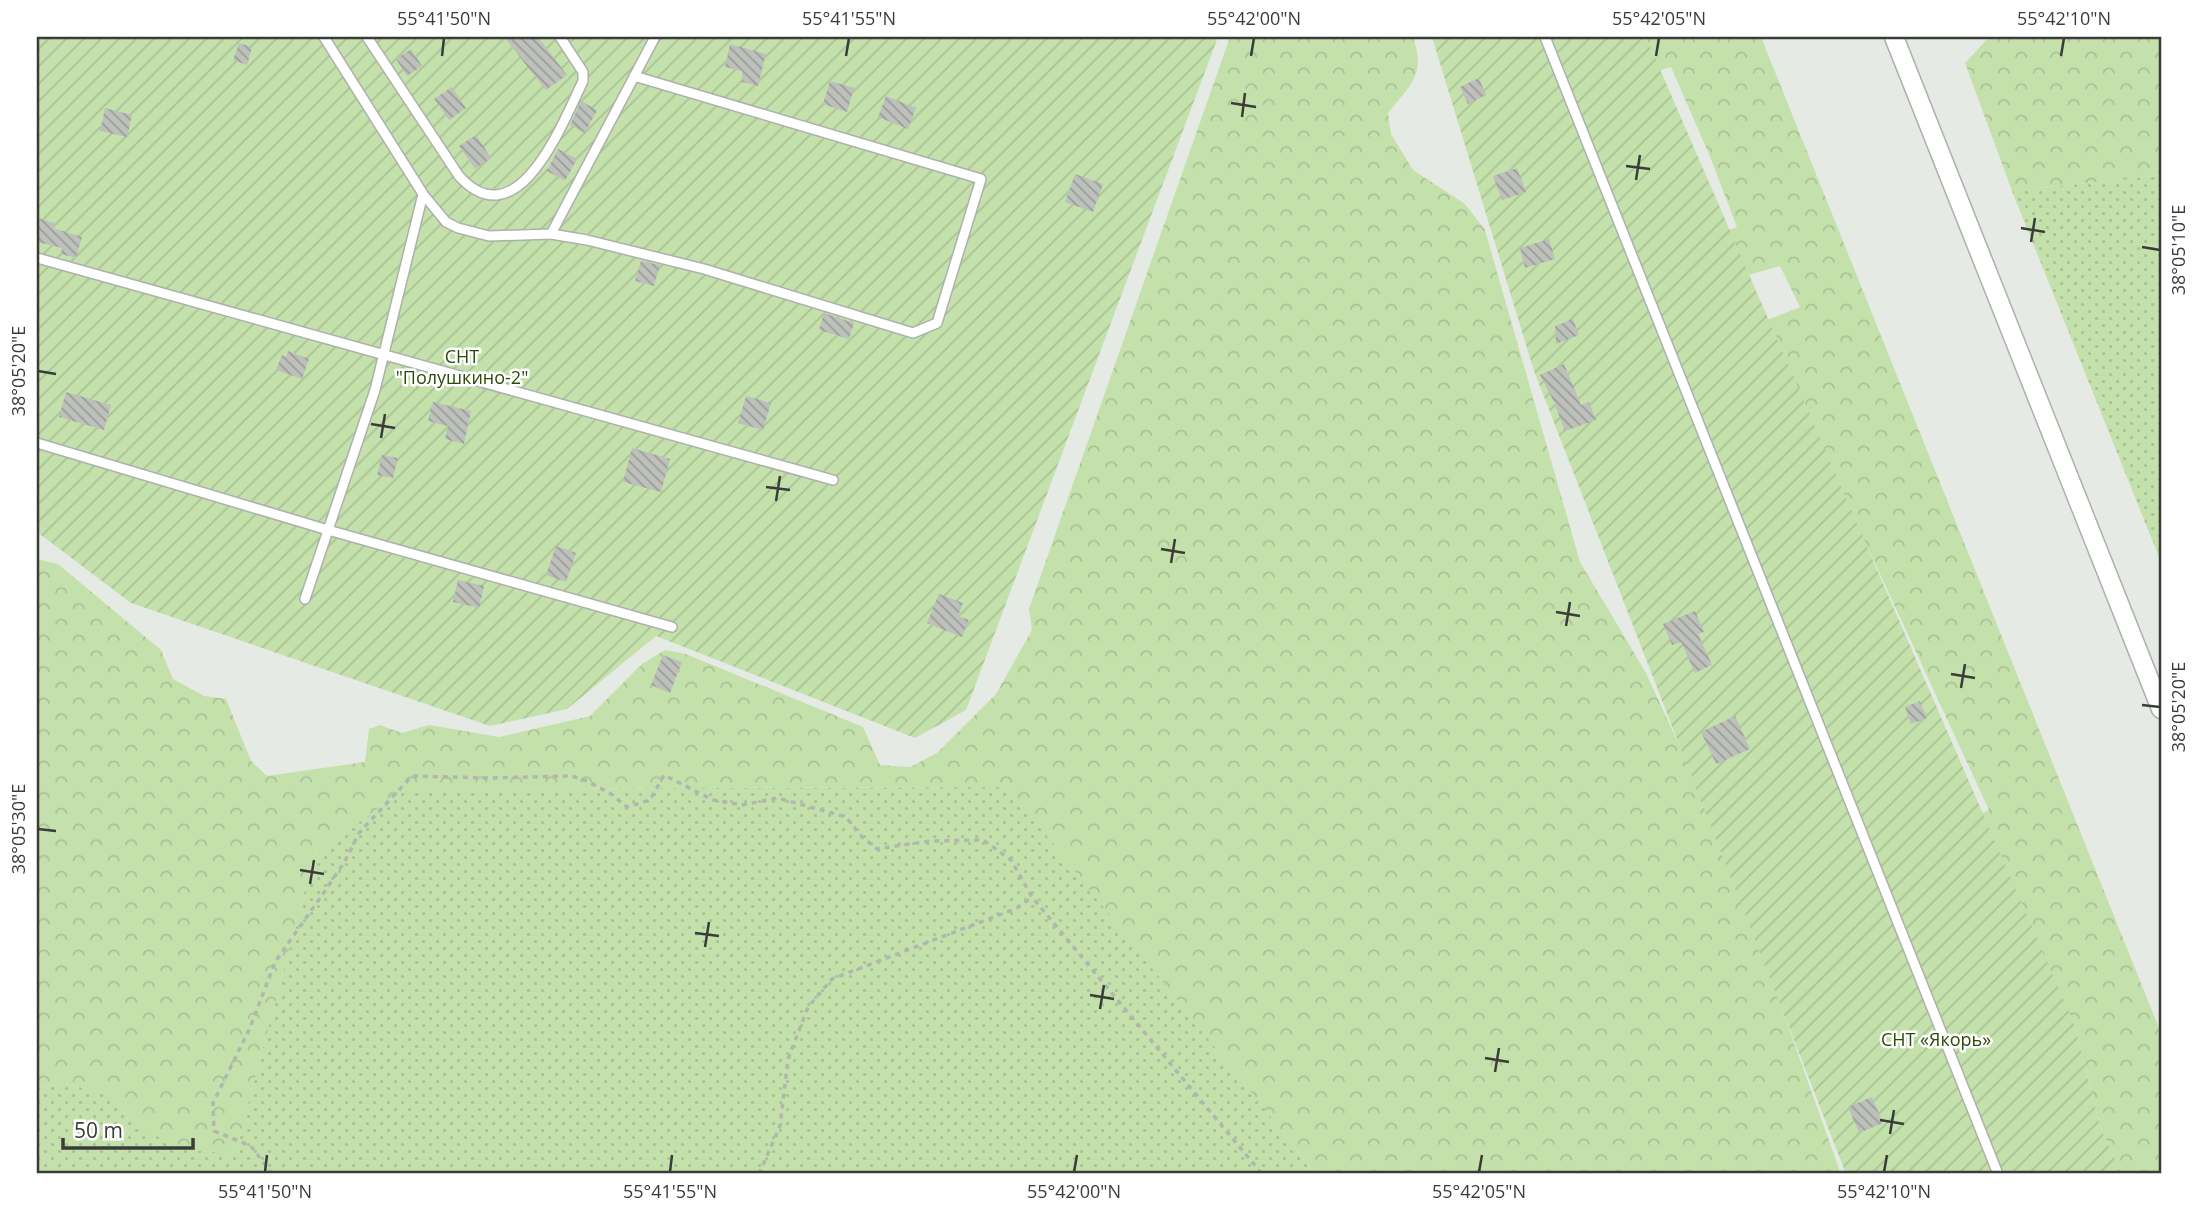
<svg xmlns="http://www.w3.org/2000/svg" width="2198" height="1211" viewBox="0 0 2198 1211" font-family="'Open Sans',sans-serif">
  <defs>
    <pattern id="grass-dots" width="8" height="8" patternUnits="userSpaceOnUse" patternTransform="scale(1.75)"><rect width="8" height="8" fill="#c4e1ac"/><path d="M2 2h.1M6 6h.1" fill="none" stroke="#a9c295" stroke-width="1.8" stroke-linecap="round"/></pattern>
    <pattern id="forest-crowns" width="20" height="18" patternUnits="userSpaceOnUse" patternTransform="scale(1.75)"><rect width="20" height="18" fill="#c4e1ac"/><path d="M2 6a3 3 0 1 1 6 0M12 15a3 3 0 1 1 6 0" fill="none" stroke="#a9c295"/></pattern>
    <pattern id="garden-furrows" width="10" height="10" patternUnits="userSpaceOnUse" patternTransform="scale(1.75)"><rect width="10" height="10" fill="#c4e1ac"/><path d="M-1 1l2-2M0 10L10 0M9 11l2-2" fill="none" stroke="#a9c295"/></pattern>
    <pattern id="building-back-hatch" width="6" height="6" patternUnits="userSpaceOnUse" patternTransform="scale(1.75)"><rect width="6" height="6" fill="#bdc0bb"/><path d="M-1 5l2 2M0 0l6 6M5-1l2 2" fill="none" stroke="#9b9d99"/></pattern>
  </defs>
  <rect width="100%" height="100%" fill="#e6eae4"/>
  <path fill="url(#grass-dots)" d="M2161 167V562L2012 191 2153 176Z
    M1009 787 1316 1174H37V1088L60 1083 112 1094 128 1118 235 1153 314 855 405 789Z"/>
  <path fill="url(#forest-crowns)" d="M1230 37H1413C1426 75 1411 84 1388 113L1391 134 1413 170 1465 204 1485 230 1580 562 1646 673 1716 825 1841 1174H1316L1008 787 405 789 314 855 235 1154 178 1149 128 1118 112 1094 60 1083 37 1088V559L58 564 161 650 173 679 204 696 226 699 251 761 267 776 365 762 369 729 380 725 402 733 429 725 499 737 590 716 642 664 665 650 686 654 863 727 880 765 910 767 937 753 996 694 1032 630 1029 609Z
    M1645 37H1761L2161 1033V1174H2122L2100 1127 2075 1026 1959 823 1989 810 1868 548 1852 553 1762 322 1800 307 1780 266 1741 277 1721 233 1737 227 1711 159 1671 67 1659 71Z
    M1989 37H2161V167L2153 176 2012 191 1965 63Z"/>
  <path fill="url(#garden-furrows)" d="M37 37H1218L966 710 915 738 656 636 567 709 490 726 131 603 37 532Z
    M1432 37H1646L2075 1026 2100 1127 2122 1174H1846L1534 371Z"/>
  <path fill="url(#building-back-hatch)" d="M504 37H538L567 75 546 90Z
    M239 43 252 47 247 65 233 60Z
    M730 44 766 54 758 86 742 82V71L725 67Z
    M411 49 422 66 407 76 396 59Z
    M1479 78 1486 95 1468 104 1460 87Z
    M830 81 854 88 847 112 823 104Z
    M452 87 466 108 449 120 434 99Z
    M886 96 916 108 908 129 878 117Z
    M581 101 597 110 585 133 570 125Z
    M105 108 132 115 127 137 100 131Z
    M476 135 491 158 475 169 459 146Z
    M558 149 577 159 565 181 547 171Z
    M1517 168 1526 192 1502 200 1493 176Z
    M1075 174 1103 184 1093 212 1065 202Z
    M37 218 54 223 53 228 82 237 76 258 61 254 62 248 37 242Z
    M1549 239 1555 259 1525 268 1520 248Z
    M641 261 660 265 654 286 635 281Z
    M824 313 854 323 849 339 819 330Z
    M1573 319 1579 335 1556 344 1555 326Z
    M288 351 309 359 302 379 276 370 282 355 286 357Z
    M1564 364 1581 405 1589 402 1596 420 1565 431 1554 402 1540 375Z
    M66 392 111 405 104 430 59 417Z
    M746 396 771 403 763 430 738 423Z
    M433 402 471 411 464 444 445 439 448 426 428 421Z
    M632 448 670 459 661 492 623 482Z
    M382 455 398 458 393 478 377 475Z
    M556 546 576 553 566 582 546 575Z
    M458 580 484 586 479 608 453 602Z
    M939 594 963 603 958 616 969 620 962 637 927 623Z
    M1695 611 1704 632 1698 634 1712 665 1695 673 1681 642 1672 645 1663 624Z
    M663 655 682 662 670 693 651 685Z
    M1920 701 1927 718 1911 724 1905 707Z
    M1735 716 1750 749 1716 764 1701 732Z
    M1872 1097 1883 1123 1859 1133 1848 1107Z"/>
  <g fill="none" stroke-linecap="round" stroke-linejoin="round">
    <defs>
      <path id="lane" d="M324 37 423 194 446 222 458 228 489 236 551 234 587 240 704 269 913 333 937 323 981 179 634 76
        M367 37 459 176C518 241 563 122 583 81V72L560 37
        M1545 37 1998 1174
        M551 234 655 37
        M37 258 833 480
        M37 443 328 530 672 627
        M305 599 375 390 423 194"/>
      <path id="street" d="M1894 37 2161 709"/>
    </defs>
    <use href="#lane" stroke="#adb0ab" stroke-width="12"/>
    <use href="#street" stroke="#adb0ab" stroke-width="21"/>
    <path stroke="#b2b5b0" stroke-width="3.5" stroke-dasharray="5 5" stroke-linecap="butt" d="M272 1174 251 1146 214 1131 213 1103 250 1028 275 962 325 891 345 861 359 833 412 776 492 778 572 776 587 781 611 794 627 807 650 800 664 775 713 800 742 805 778 798 846 817 862 837 877 849 930 841 983 840 1011 860 1032 897 1262 1174
      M759 1174 780 1126 788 1059 808 1007 832 979 1017 908 1032 897"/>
    <use href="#lane" stroke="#fff" stroke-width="9"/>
    <use href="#street" stroke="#fff" stroke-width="18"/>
  </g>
  <path fill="none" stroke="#3a3c39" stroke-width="2.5" d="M442 56 444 38M846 56 849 38M1251 56 1254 38M1656 56 1659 38M2061 56 2064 38M1231 103 1256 107M1242 117 1245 93M1626 166 1650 169M1636 180 1640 155M2021 228 2045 232M2031 242 2035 218M2142 247 2160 250M38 371 56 374M371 424 395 428M381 438 385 414M766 487 790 490M776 501 780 476M1161 549 1185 553M1171 563 1175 539M1556 612 1580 616M1566 626 1570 602M1951 674 1975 678M1961 688 1965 664M2142 705 2160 707M38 829 56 831M300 870 324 874M310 884 314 860M695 933 719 936M705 947 709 922M1090 995 1114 999M1100 1009 1104 985M1485 1058 1509 1062M1495 1072 1499 1048M1880 1120 1904 1124M1890 1134 1894 1110M265 1172 267 1155M670 1172 672 1155M1074 1172 1077 1155M1479 1172 1482 1155M1884 1172 1887 1155"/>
  <g text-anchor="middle" stroke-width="5" stroke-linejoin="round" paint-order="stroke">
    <g font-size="18" fill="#2d4909" stroke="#fff">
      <text x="462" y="363">СНТ<tspan x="462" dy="21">"Полушкино-2"</tspan></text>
      <text x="1936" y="1046">СНТ «Якорь»</text>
    </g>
  </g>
  <rect width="2198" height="1211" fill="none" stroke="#ffffff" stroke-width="77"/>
  <path d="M63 1138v10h130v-10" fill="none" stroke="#3a3c39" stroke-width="3.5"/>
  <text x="74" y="1138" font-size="21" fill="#3a3c39" stroke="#ffffff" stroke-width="5" paint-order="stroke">50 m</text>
  <rect x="38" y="38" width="2122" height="1134" fill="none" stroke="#3a3c39" stroke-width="2.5"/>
  <g font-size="18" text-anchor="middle" fill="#3a3c39">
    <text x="444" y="25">55°41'50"N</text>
    <text x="849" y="25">55°41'55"N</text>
    <text x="1254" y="25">55°42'00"N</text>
    <text x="1659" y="25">55°42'05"N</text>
    <text x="2064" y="25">55°42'10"N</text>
    <text transform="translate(2179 250) rotate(-90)" y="6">38°05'10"E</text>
    <text transform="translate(19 371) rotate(-90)" y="6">38°05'20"E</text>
    <text transform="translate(2179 707) rotate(-90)" y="6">38°05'20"E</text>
    <text transform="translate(19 829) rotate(-90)" y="6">38°05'30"E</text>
    <text x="265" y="1198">55°41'50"N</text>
    <text x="670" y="1198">55°41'55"N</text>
    <text x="1074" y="1198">55°42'00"N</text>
    <text x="1479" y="1198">55°42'05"N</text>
    <text x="1884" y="1198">55°42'10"N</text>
  </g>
</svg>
